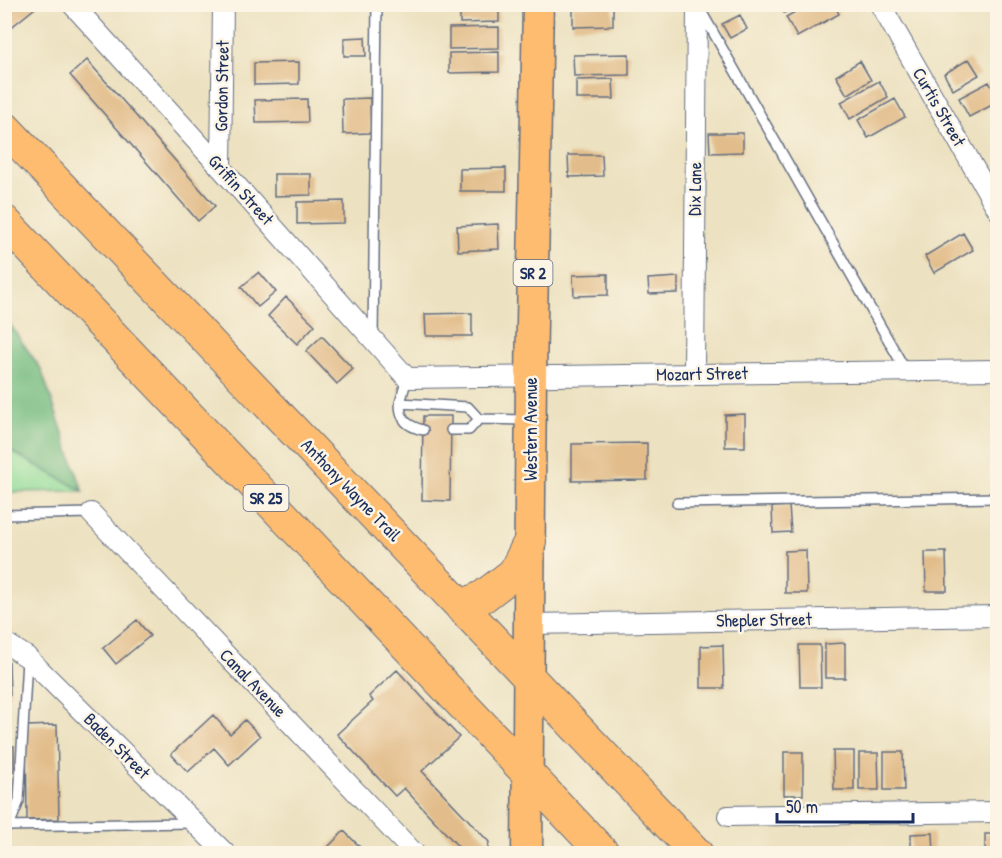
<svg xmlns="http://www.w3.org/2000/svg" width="1002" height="858" viewBox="0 0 1002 858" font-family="'Patrick Hand',sans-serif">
  <rect width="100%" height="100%" fill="#fcf5e5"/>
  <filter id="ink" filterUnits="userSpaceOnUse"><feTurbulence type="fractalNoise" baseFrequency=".0167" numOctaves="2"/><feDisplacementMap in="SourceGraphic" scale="12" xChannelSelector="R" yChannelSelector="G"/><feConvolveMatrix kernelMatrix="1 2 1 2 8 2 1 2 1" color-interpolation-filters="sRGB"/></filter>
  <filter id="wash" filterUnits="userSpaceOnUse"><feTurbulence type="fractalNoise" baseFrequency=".008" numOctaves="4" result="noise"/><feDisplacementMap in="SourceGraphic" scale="24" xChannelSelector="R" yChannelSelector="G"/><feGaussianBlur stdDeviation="1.35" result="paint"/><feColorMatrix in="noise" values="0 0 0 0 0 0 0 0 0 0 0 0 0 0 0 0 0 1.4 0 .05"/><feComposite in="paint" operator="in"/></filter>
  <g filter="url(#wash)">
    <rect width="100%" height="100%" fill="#ece1c0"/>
    <path fill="#92dc97" stroke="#56867a" stroke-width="1.5" d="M4 448H5L83 491 5 492Z"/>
    <path fill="#75bc80" stroke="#48766f" stroke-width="1.5" d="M4 316 41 369 83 491 5 448Z"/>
    <g id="blocks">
      <path fill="#e2bd8b" d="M4 4H40L9 29 4 24Z
        M460 4H499V22L460 23Z
        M779 4H801L784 13Z
        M809 4H834L839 14 797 37 786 17Z
        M613 5V26L573 27V6Z
        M740 15 747 29 730 38 722 24Z
        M499 27V48L449 49V28Z
        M365 37 366 56H344V38Z
        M499 52V72L449 73V53Z
        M629 54V75L574 76 573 55Z
        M969 59 979 75 953 90 944 74Z
        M87 60 215 206 198 221 70 75Z
        M860 61 871 80 847 95 836 76Z
        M299 62V84L254 85V63Z
        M613 79 614 99H576V80Z
        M879 81 888 97 850 119 841 102Z
        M989 82 998 98V102L969 117 959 98Z
        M370 98 371 133 343 134 342 99Z
        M307 99 308 122 256 123 255 100Z
        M895 99 905 117 868 138 858 120Z
        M709 133H743V152L710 153Z
        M568 155H602L603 176 569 177Z
        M506 168V191H460V169Z
        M274 174H311V195L274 196Z
        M344 201V223L297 224V202Z
        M498 224 499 249 458 251 457 226Z
        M963 233 973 250 934 273 925 256Z
        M259 272 276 292 258 307 241 287Z
        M608 274V295L574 296 573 275Z
        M678 277V293L649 294 648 279Z
        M286 297 315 325 297 344 268 316Z
        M472 313V336H426L425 314Z
        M322 336 353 369 337 384 306 351Z
        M745 414V447H725V415Z
        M423 416H451L450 501 422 500Z
        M647 443V480L572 481V444Z
        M789 506 791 532 773 533 772 507Z
        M806 550 807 593H785V551Z
        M925 552H946L947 591H926Z
        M137 620 150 636 116 664 103 648Z
        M845 643V678H825V644Z
        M723 645 724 688H701V646Z
        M799 645H820L821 687H800Z
        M4 662H9L10 695H4Z
        M397 670 459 737 422 771 489 842 487 854H465L404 788 395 796 337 734 373 701 369 696Z
        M213 715 230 734 245 720 260 736 229 765 214 748 188 772 171 754Z
        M57 725 59 819 27 820 26 726Z
        M4 746H14V771H4Z
        M833 751H854V790H834Z
        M784 752H803V795H784Z
        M884 752H903L904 790H884Z
        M859 753H878L879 790H859Z
        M344 831 360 847 353 854H321Z
        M933 833 934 854H911V834Z
        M985 834H998V854H985Z"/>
    </g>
  </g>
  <g filter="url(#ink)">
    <use href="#blocks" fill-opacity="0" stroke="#646d80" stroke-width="1.5"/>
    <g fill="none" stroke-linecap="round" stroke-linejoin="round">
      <defs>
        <path id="service" d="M701 11 906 371
          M373 338 377 4
          M400 403 407 378
          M479 419 526 420
          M423 430C407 426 400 420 400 403L468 407 479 419 469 430H451
          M677 503 998 498
          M4 515 91 513
          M4 826 191 823
          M9 826 19 801 27 659"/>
        <path id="minor" d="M72 4 221 168 407 378 998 370
          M880 4 998 210
          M221 168 223 4
          M694 374 697 4
          M91 513 415 854
          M530 624 998 616
          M4 642 27 657 226 854
          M728 816 998 812"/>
        <path id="primary" d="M527 854 531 376 538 4"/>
        <path id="trunk" d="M4 127 697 854
          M4 221 604 854
          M461 607 484 596 514 573 530 541"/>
      </defs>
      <use href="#service" stroke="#646d80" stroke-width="12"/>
      <use href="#minor" stroke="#646d80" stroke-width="22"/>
      <use href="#primary" stroke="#646d80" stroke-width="33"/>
      <use href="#trunk" stroke="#646d80" stroke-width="34"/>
      <use href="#service" stroke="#fff" stroke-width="9"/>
      <use href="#minor" stroke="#fff" stroke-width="20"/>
      <use href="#primary" stroke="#fdbc6f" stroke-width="30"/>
      <use href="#trunk" stroke="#fdbc6f" stroke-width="32"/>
    </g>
  </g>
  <g text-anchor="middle" stroke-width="5" stroke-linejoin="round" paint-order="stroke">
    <g fill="#fcf5e5" stroke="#5e6a86" stroke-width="1.5">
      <rect x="513.5" y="260" width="39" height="26" rx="4.5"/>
      <rect x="243.5" y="485" width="45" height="26" rx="4.5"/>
    </g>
    <g font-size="16" font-weight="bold" fill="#1b2f5e">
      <text x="533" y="279">SR 2</text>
      <text x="266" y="504">SR 25</text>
    </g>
    <g font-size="18" fill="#1b2f5e" stroke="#fcf5e5">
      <text transform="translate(222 86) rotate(-89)" y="6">Gordon Street</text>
      <text transform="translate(939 107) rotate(60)" y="6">Curtis Street</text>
      <text transform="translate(695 189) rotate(-89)" y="6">Dix Lane</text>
      <text transform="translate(241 190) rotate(48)" y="6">Griffin Street</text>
      <text transform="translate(702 374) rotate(-1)" y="6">Mozart Street</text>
      <text transform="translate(531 429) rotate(-90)" y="6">Western Avenue</text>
      <text transform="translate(351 490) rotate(46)" y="6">Anthony Wayne Trail</text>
      <text transform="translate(764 620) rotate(-1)" y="6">Shepler Street</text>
      <text transform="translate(253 683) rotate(46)" y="6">Canal Avenue</text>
      <text transform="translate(117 746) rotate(45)" y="6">Baden Street</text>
    </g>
  </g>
  <rect width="1002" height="858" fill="none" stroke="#fcf5e5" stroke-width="24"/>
  <path d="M777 813v9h136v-9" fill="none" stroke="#1b2f5e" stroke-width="3"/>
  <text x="786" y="813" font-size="18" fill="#1b2f5e" stroke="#fcf5e5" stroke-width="4.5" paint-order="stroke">50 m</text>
</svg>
